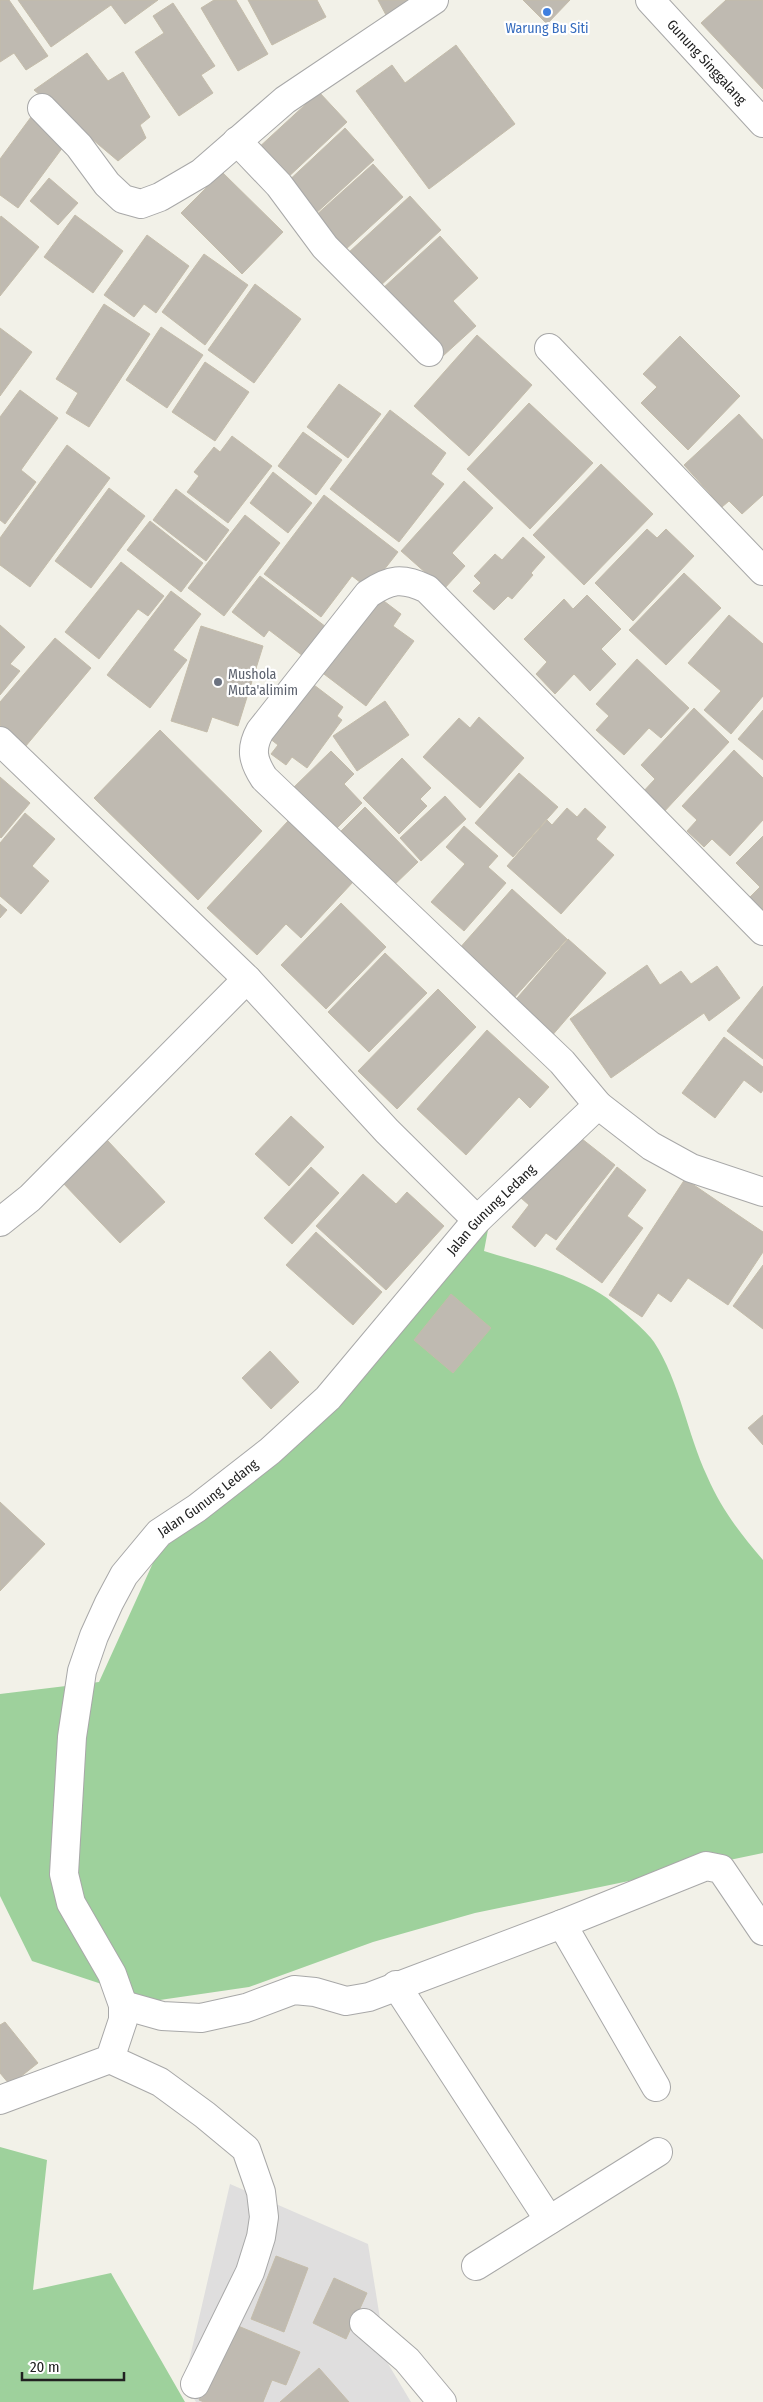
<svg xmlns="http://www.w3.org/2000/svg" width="763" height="2402" viewBox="0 0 763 2402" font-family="'Fira Sans Condensed',sans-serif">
  <rect width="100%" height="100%" fill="#f2f1e8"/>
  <path fill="#dfdede" d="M230 2184 368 2244 387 2362 411 2402H196L184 2383Z"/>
  <path fill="#9ed19c" d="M490 1219 484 1251C525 1264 571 1273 607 1298 617 1306 648 1332 654 1342 680 1382 687 1433 707 1476 722 1510 739 1532 763 1560V1853L475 1913 373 1942 249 1987 153 2001 32 1961 0 1896V1694L99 1682 157 1554 303 1432Z
    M0 2147 47 2160 33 2290 111 2273 185 2402H0Z"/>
  <path fill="#bfbab1" stroke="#c4bcaa" d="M0 0H9L48 56 26 70 14 53 0 62Z
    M18 0H158L125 24 111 5 51 47Z
    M214 0H236L268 54 238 71 201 8Z
    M248 0H317L326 17 272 45Z
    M378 0H412L386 15Z
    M523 0H570L547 24Z
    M726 0H763V89L701 23Z
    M173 3 215 66 201 75 213 93 179 116 135 52 164 33 153 16Z
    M456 45 515 124 429 189 356 91 392 65 405 83Z
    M87 53 108 81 123 72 150 117 140 125 146 138 118 161 34 90Z
    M319 92 347 122 284 181 256 150Z
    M31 117 66 143 18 208 0 195V159Z
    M345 128 374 160 313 216 284 185Z
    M373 164 403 197 345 250 314 217Z
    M222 172 283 232 242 274 181 213Z
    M49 178 78 203 58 225 30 201Z
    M410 196 441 230 379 287 348 253Z
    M75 215 123 251 93 293 44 257Z
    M1 216 39 247 0 296V218Z
    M147 235 189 266 156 313 144 304 134 317 104 295Z
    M440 236 478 278 453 301 476 326 443 356 382 289Z
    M204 254 248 285 205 345 162 312Z
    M255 284 301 319 254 383 208 350Z
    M104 304 150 334 89 427 66 413 78 393 56 379Z
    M161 327 203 355 167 408 126 380Z
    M0 328 32 352 0 396Z
    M477 335 532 385 469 456 414 406Z
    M680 336 740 396 688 450 641 403 657 387 643 374Z
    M205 362 249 392 215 441 172 412Z
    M339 384 381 414 348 458 307 427Z
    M20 390 58 418 21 470 36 482 5 524 0 520V417Z
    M529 403 593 463 530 529 467 469Z
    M390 410 446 453 431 474 444 484 399 542 330 489Z
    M739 414 763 440V495L742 514 729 501 722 507 684 465Z
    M303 432 342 460 316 495 278 466Z
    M232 436 272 466 228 523 187 492 199 476 194 472 214 447 220 452Z
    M67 445 110 478 30 587 0 565V538Z
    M601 464 653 514 584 585 533 535Z
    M273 472 312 503 288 533 250 503Z
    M464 481 493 508 452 553 465 566 444 589 401 551Z
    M109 488 145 516 91 588 55 561Z
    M176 489 229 530 206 561 153 520Z
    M324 495 398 552 369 589 352 576 321 617 264 574Z
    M245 515 280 543 224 616 188 588Z
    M150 521 203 563 181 592 127 550Z
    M647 529 657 538 666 529 694 556 633 621 595 583Z
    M523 537 545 557 531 573 533 575 512 599 508 596 494 610 473 591 481 583 474 576 495 554 502 560Z
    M121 562 164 596 148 616 138 609 99 659 65 632Z
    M684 573 721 608 666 665 629 630Z
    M260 576 326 627 303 656 269 630 264 637 232 612Z
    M171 591 201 614 173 650 187 660 150 708 107 675Z
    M376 595 401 614 393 626 414 641 366 706 320 671Z
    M587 595 621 629 601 649 616 664 590 691 574 674 555 694 536 674 547 662 524 639 564 599 573 609Z
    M729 615 763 644V696L731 734 704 710 721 691 688 663Z
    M0 625 25 647 10 664 20 671 0 695Z
    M201 626 263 646 238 726 212 717 207 732 171 721Z
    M55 638 91 668 25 747 0 725V702Z
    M637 659 689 708 661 738 649 728 624 755 596 730 609 716 596 704Z
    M310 682 343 707 337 716 342 720 307 768 292 757 286 765 271 754 278 745 269 738Z
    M385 701 409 735 357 771 333 736Z
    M694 708 729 742 662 814 641 794 655 779 641 765Z
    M763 710V760L738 739Z
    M479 717 524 758 480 808 423 757 459 718 470 728Z
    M160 730 262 831 198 900 94 798Z
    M734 750 763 778V820L730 856 712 839 704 847 687 831 697 820 682 806Z
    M331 751 354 774 344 784 362 803 333 832 292 789Z
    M402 758 431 788 420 799 427 806 399 834 363 798Z
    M519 773 558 807 513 857 475 823Z
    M0 777 30 803 1 838 0 837Z
    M445 796 466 819 421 861 400 838Z
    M365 807 418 862 390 889 337 835Z
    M567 808 577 817 585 808 606 827 596 839 614 855 561 914 507 866 547 820 552 825Z
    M25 813 55 839 32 866 49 881 21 914 0 896V843Z
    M288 821 353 882 301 938 286 924 257 955 207 908Z
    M464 826 498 856 488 867 506 883 464 931 431 902 465 864 446 847Z
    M763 836V910L750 897 760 887 736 863Z
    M512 889 567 939 513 999 458 950Z
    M341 903 386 947 326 1009 281 965Z
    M0 904 7 910 0 918Z
    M568 939 606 973 550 1038 512 1004Z
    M385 953 427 993 369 1052 328 1012Z
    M647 965 660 985 681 971 691 984 717 966 740 998 709 1021 704 1013 611 1078 570 1019Z
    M763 986V1059L727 1031Z
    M438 989 476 1027 397 1109 358 1071Z
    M487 1030 549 1087 530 1108 519 1097 466 1155 417 1109Z
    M724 1037 763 1067V1090L761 1093 744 1080 715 1118 682 1093Z
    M291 1116 324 1147 289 1186 255 1154Z
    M572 1131 615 1165 556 1240 546 1233 535 1247 512 1227 529 1205 521 1198Z
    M108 1141 165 1202 120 1243 63 1183Z
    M311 1167 339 1193 292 1244 264 1218Z
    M617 1167 646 1190 627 1216 643 1228 602 1283 556 1249Z
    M363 1174 396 1204 407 1192 444 1226 386 1290 316 1226Z
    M685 1179 763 1232V1252L728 1305 688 1278 671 1302 658 1293 642 1317 609 1295Z
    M316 1232 382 1292 353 1325 286 1265Z
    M763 1265V1329L733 1306Z
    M451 1294 491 1328 453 1373 414 1340Z
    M270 1351 299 1382 271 1409 242 1378Z
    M763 1415V1445L748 1428Z
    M0 1502 45 1544 0 1591Z
    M5 2022 38 2063 10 2085 0 2073V2025Z
    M276 2256 308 2268 284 2332 251 2319Z
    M334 2278 367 2293 346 2339 313 2323Z
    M231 2323 300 2352 286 2385 272 2380 263 2402H204L199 2400Z
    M319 2368 349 2402H280Z"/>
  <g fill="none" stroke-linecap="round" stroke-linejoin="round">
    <defs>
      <g id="minor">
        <path id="s1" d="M650 0 763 123"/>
        <path d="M42 108 79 146 107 184 123 199 141 204 160 197 201 173 285 100 434 0"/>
        <path d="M237 141 279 185 325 247 429 352"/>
        <path d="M549 348 763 571"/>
        <path d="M0 741 247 979 387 1131 477 1220"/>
        <path d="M598 1105 562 1062 264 778C253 761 250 749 260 731L368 594C390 579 402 577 427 589L763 931"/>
        <path d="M0 1222 30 1198 247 979"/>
        <path d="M562 1924 656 2087"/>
        <path d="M396 1985 549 2220"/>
        <path d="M123 2005 162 2016 201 2018 246 2008 294 1990 315 1992 346 2001 369 1997 562 1924 706 1866 721 1869 763 1931"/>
        <path d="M110 2059 160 2082 205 2115 246 2149 261 2192 264 2217 261 2237 250 2272 195 2384"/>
        <path id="s2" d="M0 2100 110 2059 123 2020V2005L112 1974 71 1903 64 1874 72 1737 82 1671 94 1636 109 1603 124 1575 159 1533 197 1508 270 1451 328 1398 477 1220 598 1105 651 1146 691 1168 763 1192"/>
        <path d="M476 2266 658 2152"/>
        <path d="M364 2323 407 2360 442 2402"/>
      </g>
    </defs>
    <use href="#minor" stroke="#a8a8a8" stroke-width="30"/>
    <use href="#minor" stroke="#fff" stroke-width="28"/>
  </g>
  <circle fill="#3f7fe0" stroke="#fff" stroke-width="2" cx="547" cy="12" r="5"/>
  <circle fill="#6b7280" stroke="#fff" stroke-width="2" cx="218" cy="682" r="5"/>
  <g text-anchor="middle" stroke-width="4.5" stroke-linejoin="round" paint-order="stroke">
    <g font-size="14" fill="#366cbe" stroke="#fff">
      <text x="547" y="33">Warung Bu Siti</text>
    </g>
    <g font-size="14" fill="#212121" stroke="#fff">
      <text dy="5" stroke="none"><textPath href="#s1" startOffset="84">Gunung Singgalang</textPath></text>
      <text dy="5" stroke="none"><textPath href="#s2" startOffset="1148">Jalan Gunung Ledang</textPath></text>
      <text dy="5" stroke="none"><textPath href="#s2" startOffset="742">Jalan Gunung Ledang</textPath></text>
    </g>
    <g font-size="14" fill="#5b616d" stroke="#fff" text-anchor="start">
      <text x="228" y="679">Mushola<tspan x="228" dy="16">Muta'alimim</tspan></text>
    </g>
  </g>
  <path d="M22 2372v8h102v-8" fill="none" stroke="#212121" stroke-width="2.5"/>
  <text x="30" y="2372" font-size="15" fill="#212121" stroke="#ffffff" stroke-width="4" paint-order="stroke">20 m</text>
</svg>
